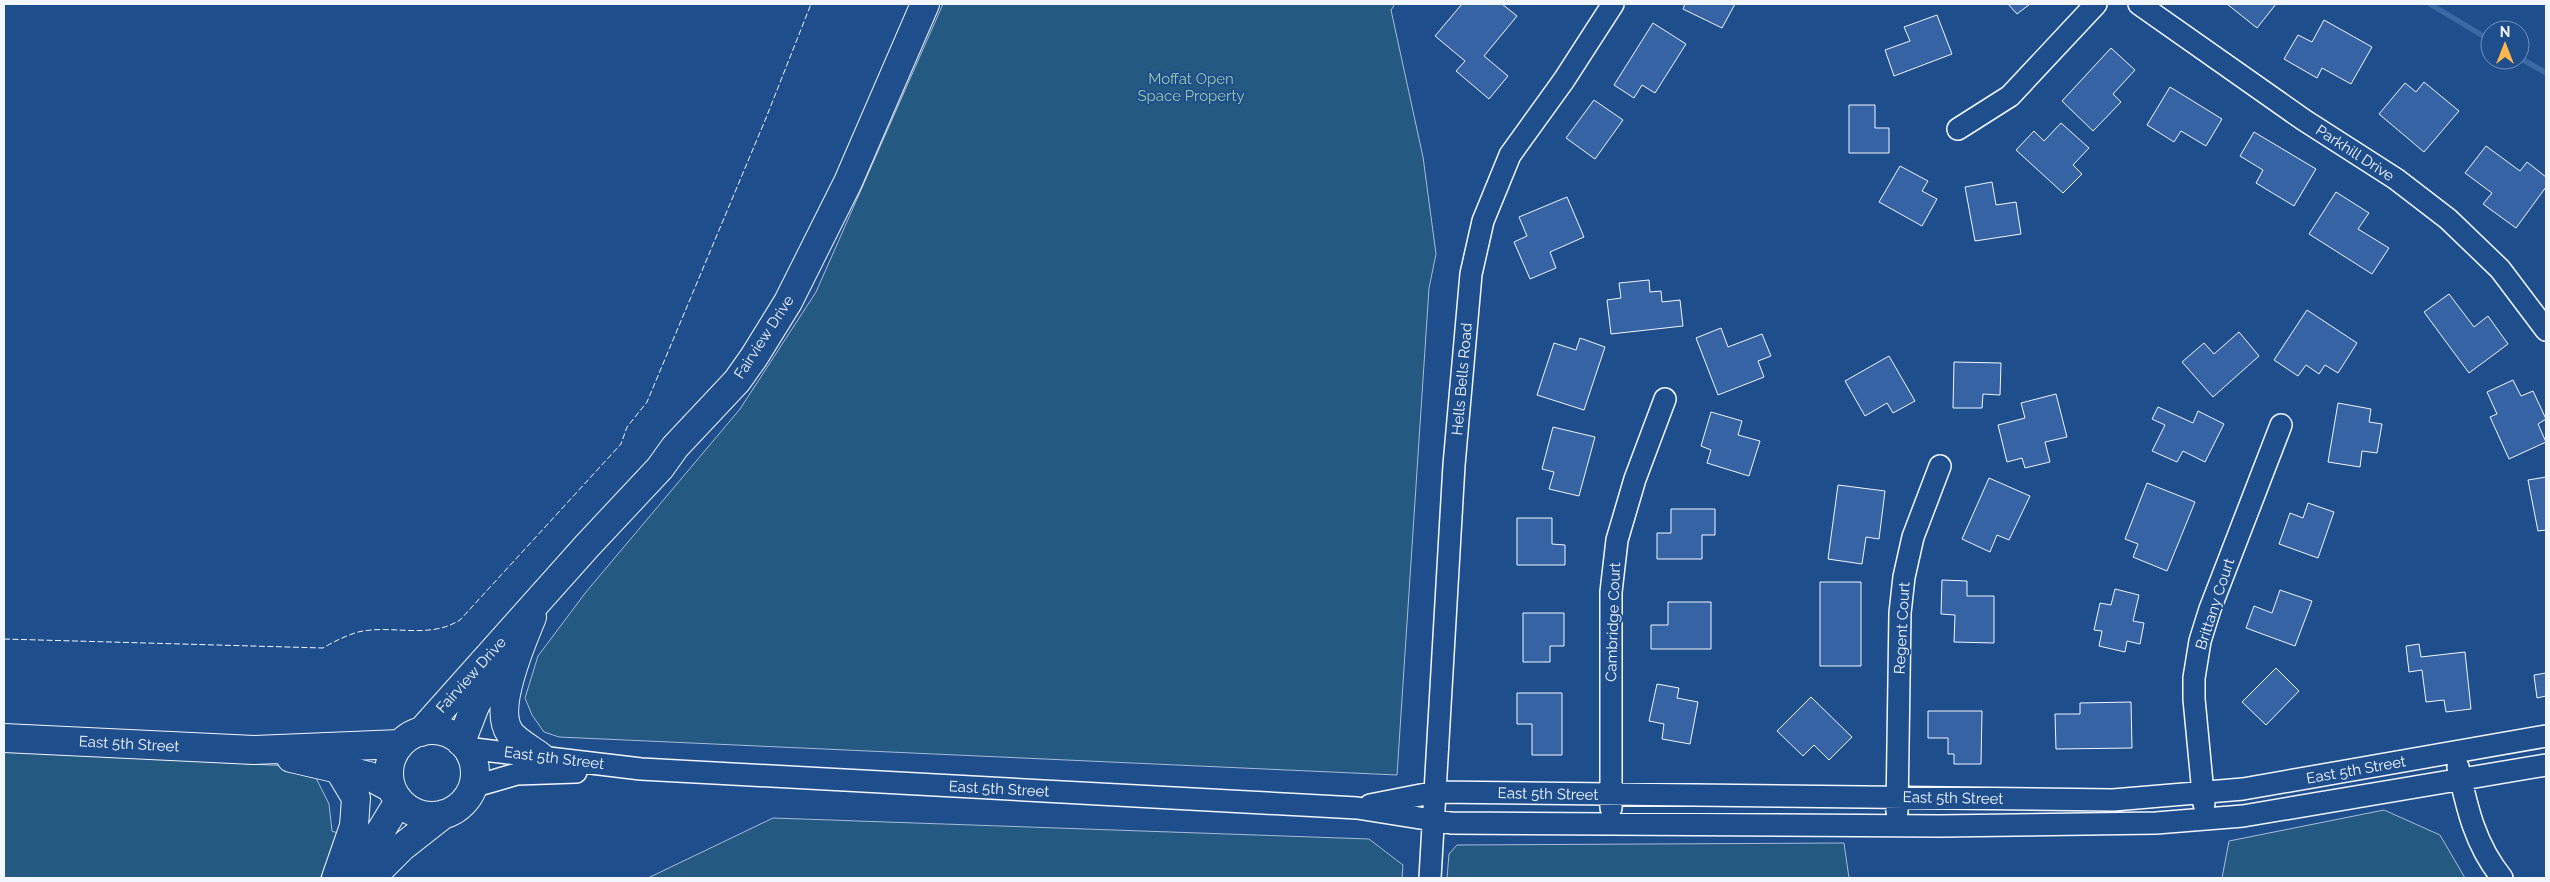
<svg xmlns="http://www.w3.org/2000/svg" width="2550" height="882" viewBox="0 0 2550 882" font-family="Raleway,sans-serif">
  <rect width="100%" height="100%" fill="#1f4e8c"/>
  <path fill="#245a82" stroke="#a8bbd7" d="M943 4H1395L1391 10 1423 157 1436 254 1429 288 1397 775 559 737 544 732 532 715 525 698 538 656 586 592 740 409 816 292Z
    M4 751 289 766 316 778 329 804 332 831 343 835 320 878H4Z
    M2384 810 2440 835 2465 878H2222L2229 841Z
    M773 818 1369 839 1403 865 1402 878H648Z
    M1844 843 1849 878H1447L1449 854 1457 845Z"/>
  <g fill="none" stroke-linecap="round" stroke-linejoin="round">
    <path stroke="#3b69a3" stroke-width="5.5" d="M2430 4 2490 40
      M2520 58 2546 73"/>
  </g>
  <path fill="#3563a3" stroke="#f2f6ff" d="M1462 4H1502L1517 16 1484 56 1508 76 1489 99 1456 71 1465 61 1435 36Z
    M1685 4H1735L1722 28 1683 9Z
    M2008 4H2030L2017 14Z
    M2227 4H2276L2257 28Z
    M1937 15 1952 54 1894 76 1885 50 1910 41 1904 27Z
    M2324 20 2372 47 2351 84 2322 68 2317 78 2284 59 2298 35 2312 42Z
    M1653 23 1686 44 1655 93 1642 85 1634 98 1614 85Z
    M2111 48 2135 70 2113 94 2121 102 2093 131 2062 101Z
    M2424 82 2459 111 2424 152 2379 114 2405 83 2416 92Z
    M2170 87 2222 119 2206 146 2181 131 2174 142 2147 125Z
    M1594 100 1623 120 1595 159 1566 138Z
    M1849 105H1875V128H1889V153H1849Z
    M2061 123 2089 148 2073 165 2082 174 2063 193 2016 150 2034 131 2044 141Z
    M2254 132 2316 169 2294 206 2256 183 2263 170 2240 156Z
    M2486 146 2520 171 2527 162 2546 177V187L2516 228 2483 204 2492 193 2465 173Z
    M1900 166 1928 181 1922 191 1937 199 1922 226 1879 202Z
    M1992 182 1996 205 2016 202 2021 234 1975 241 1965 187Z
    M2336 192 2369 213 2358 229 2389 248 2372 274 2309 234Z
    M1567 197 1584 237 1550 252 1556 268 1530 279 1514 242 1527 236 1519 217Z
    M1649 280 1650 292 1661 291 1662 302 1680 300 1683 326 1611 334 1607 300 1621 298 1619 283Z
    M2449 294 2474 327 2488 316 2508 344 2469 373 2424 312Z
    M2307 310 2357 343 2338 373 2325 365 2319 374 2306 365 2298 376 2274 360Z
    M1721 328 1728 347 1762 334 1771 356 1758 361 1764 377 1718 395 1696 338Z
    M2239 332 2259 356 2213 397 2182 362 2204 343 2214 354Z
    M1580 338 1605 347 1584 410 1537 395 1554 343 1576 350Z
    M1889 356 1915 401 1893 413 1887 403 1865 416 1845 381Z
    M1954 362 2001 363 2000 395 1983 394 1982 408H1953Z
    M2513 380 2521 396 2533 391 2546 419 2538 424 2546 442 2509 459 2490 417 2497 414 2487 392Z
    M2056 394 2067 437 2045 442 2050 462 2025 468 2022 458 2007 462 1998 425 2025 418 2021 403Z
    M2338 403 2371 409 2369 422 2382 424 2377 453 2362 451 2360 467 2328 462Z
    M2158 407 2193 423 2198 411 2224 424 2205 462 2183 451 2177 462 2152 451 2165 425 2152 419Z
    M1711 412 1742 421 1738 435 1760 441 1749 476 1707 463 1711 450 1701 446Z
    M1553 427 1595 437 1579 496 1549 489 1554 472 1542 469Z
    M2546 477V530L2538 531 2528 480Z
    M1989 478 2030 496 2009 540 1997 535 1990 552 1962 539Z
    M2147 483 2195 502 2167 571 2133 557 2138 544 2125 539Z
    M1838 485 1885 491 1879 539 1866 537 1862 564 1828 559Z
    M2308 503 2334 512 2318 558 2279 544 2290 513 2303 518Z
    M1671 509H1715V535H1702V559H1657V533H1671Z
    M1517 518H1552V544L1565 545V565H1517Z
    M1942 580 1967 581V596H1994V643L1954 642 1955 615 1941 614Z
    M1820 582H1861V666H1820Z
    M2115 589 2139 595 2133 621 2144 623 2140 644 2127 641 2125 652 2099 646 2102 631 2094 630 2100 603 2111 605Z
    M2280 590 2312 601 2295 646 2246 628 2254 606 2272 613Z
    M1668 602H1711V649H1651V625H1668Z
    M1523 613H1564V646H1550V662H1523Z
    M2419 644 2421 657 2465 652 2471 709 2446 712 2444 700 2426 702 2422 670 2409 672 2406 646Z
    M2276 668 2299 691 2266 725 2242 702Z
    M2546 673V696L2537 698 2534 675Z
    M1657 684 1679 688 1677 698 1698 702 1690 744 1662 739 1664 724 1649 721Z
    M1517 693H1562V755H1532V724H1517Z
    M1811 697 1852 737 1829 760 1814 745 1803 756 1777 731Z
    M2131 702 2132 748 2056 749 2055 714H2080V703Z
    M1928 711H1982L1981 764H1954V754H1948V738H1928Z"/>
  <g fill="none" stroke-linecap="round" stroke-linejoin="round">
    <defs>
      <path id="minor" d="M2139 4 2304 120 2396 179 2448 219 2500 269 2546 330
        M1958 129 2010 96 2096 4
        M466 748 641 769 1357 808 1451 823 1940 826 2156 823 2243 816 2546 765
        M2458 767C2467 808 2475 845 2502 878
        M472 787 517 774 576 772
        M2204 804 2194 699V678L2200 641 2210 609 2281 425
        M1370 805 1436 792 2113 800 2243 789 2546 736
        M1611 808V592L1617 540 1635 479 1665 399
        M1897 812 1900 613 1904 577 1913 537 1940 466
        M1430 878 1454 465 1471 274 1483 221 1510 155 1564 80 1613 4"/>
      <path id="major" d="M532 617C522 642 492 708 510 733 517 742 532 750 541 757
        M389 773a43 43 0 1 1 86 0a43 43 0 1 1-86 0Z
        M421 732 587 546 660 468 675 447 737 381 754 357 788 302 848 182 925 4
        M4 738 254 750 400 744
        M461 742 475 706 502 655
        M291 758 369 776 391 788
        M336 878 354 826 356 798 338 768
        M352 878 399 801
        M371 878 402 847 444 814"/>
    </defs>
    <use href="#minor" stroke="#f2f6ff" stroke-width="24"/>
    <use href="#major" stroke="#f2f6ff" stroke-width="30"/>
    <use href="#minor" stroke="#1f4e8c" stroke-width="21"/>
    <use href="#major" stroke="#1f4e8c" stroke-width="28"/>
    <path stroke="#f2f6ff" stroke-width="1" stroke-dasharray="6 2.5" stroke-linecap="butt" d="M4 639 323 648C335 641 345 636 358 632 393 624 428 640 460 620L621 444 627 427 647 402 766 118 811 4"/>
  </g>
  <g text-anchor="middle" stroke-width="4" stroke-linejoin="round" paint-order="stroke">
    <g font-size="15" fill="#97c8a6" stroke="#1f4e8c">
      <text x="1191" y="84">Moffat Open<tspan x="1191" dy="17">Space Property</tspan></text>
    </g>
    <g font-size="15" fill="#f2f6ff" stroke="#1f4e8c">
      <text transform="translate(2355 153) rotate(33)" y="5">Parkhill Drive</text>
      <text transform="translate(764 337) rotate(-57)" y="5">Fairview Drive</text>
      <text transform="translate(1462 379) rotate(-85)" y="5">Hells Bells Road</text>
      <text transform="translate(2215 604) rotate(-72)" y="5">Brittany Court</text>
      <text transform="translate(1613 622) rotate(-88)" y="5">Cambridge Court</text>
      <text transform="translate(1902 628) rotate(-87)" y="5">Regent Court</text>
      <text transform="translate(471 675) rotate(-48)" y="5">Fairview Drive</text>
      <text transform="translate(129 744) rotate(3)" y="5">East 5th Street</text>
      <text transform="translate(554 758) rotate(7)" y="5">East 5th Street</text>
      <text transform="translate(2356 770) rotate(-10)" y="5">East 5th Street</text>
      <text transform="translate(999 789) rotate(3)" y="5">East 5th Street</text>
      <text transform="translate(1548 794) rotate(1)" y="5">East 5th Street</text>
      <text transform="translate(1953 798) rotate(1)" y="5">East 5th Street</text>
    </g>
  </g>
  <rect width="2550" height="882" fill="none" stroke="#f2f6ff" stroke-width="10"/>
  <g transform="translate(2505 45)"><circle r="24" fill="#1f4e8c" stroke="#7391ba"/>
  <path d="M0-4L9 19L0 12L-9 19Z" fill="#ffb74d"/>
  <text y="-8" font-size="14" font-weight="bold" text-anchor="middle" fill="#f2f6ff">N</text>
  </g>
</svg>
